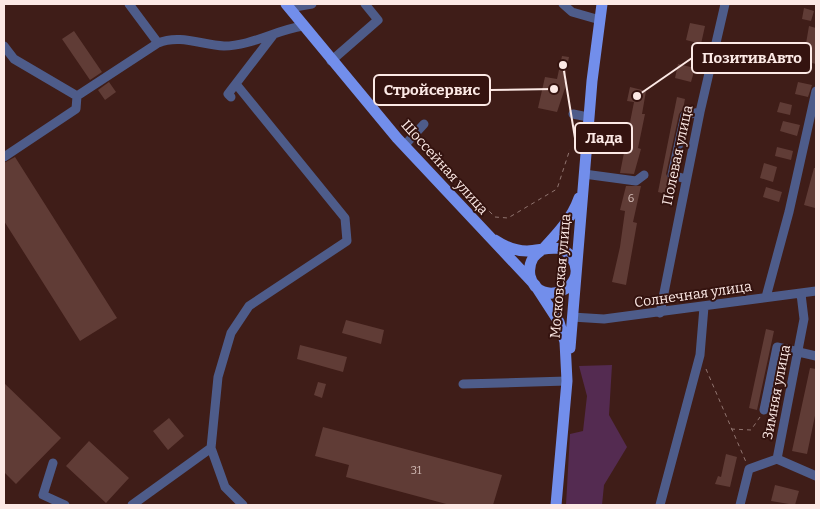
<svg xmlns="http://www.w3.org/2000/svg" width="820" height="509" viewBox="0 0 820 509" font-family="Bitter,serif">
  <rect width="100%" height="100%" fill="#3f1d18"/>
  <path fill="#542b51" d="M612 365 609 415 627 447 604 485 602 505H566L570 434 583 431 587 396 579 366Z"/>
  <path fill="#603c36" d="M804 8 814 11 811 21 802 19Z
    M690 23 705 26 701 44 686 40Z
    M809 26 816 28V64L803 61Z
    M74 31 102 72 90 80 62 39Z
    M562 56 569 57 564 81 567 82 557 112 538 108 545 77 557 79Z
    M678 64 695 68 691 82 675 78Z
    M109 82 116 92 105 100 98 90Z
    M798 82 812 85 808 97 795 94Z
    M630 87 646 91 642 114H645L638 148 641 149 634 174 620 173 634 102 627 101Z
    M677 97 685 99 683 109 679 114 666 174 669 180 666 194 658 192Z
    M780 102 792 105 790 115 777 112Z
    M783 121 800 125 797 136 780 131Z
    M777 147 793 151 791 160 775 156Z
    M15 157 117 318 80 341 4 221V163Z
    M764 163 777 167 773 182 760 178Z
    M814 168H816L815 208 804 205Z
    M626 186H641L633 222 637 223 626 285 612 282 620 247 625 211 620 210Z
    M766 187 782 192 779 202 763 197Z
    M346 320 384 330 381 344 342 333Z
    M766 329 774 331 757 410 749 408Z
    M300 345 347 357 343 372 297 359Z
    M810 368 816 369V411L807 454 792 451Z
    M318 382 326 384 322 398 314 395Z
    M4 383 61 438 16 484 4 472Z
    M169 418 184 436 168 450 153 431Z
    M323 427 502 475 493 505H450L346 477 349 465 315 456Z
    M89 441 129 478 106 503 66 466Z
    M726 454 737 457 730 487 715 484 718 476 721 477Z
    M775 485 799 491 795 505 771 501Z"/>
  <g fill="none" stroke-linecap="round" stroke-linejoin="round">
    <path stroke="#90746f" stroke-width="1" stroke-dasharray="4 4" stroke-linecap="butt" d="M478 200 495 217 508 218 557 189 570 149
      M706 369 746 462
      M731 429 751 430 760 417"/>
    <path stroke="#4e5c8a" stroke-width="9" d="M129 4 158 43C180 34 202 45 224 46 251 46 276 30 303 26
      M563 4 572 12 600 20
      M289 8 312 4
      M4 46 14 59 77 96
      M331 61 378 20 365 4
      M231 97 228 94 274 34
      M573 114 588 117
      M404 146 424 124
      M4 157 76 109 77 96 158 43
      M584 174 636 181 644 175
      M686 179 672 175 685 115 700 112
      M766 297 789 212 816 91
      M660 313 700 112 725 4
      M572 317 604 319 816 291
      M463 384 567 381
      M764 410 777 347 816 356
      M211 448 225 487 243 505
      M777 459 816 476
      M53 463 43 495 65 505
      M132 505 211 448 218 377 231 333 249 306 347 241 345 218 236 84
      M660 505 700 355 704 307
      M740 505 749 469 777 459 804 319 801 294"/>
    <path stroke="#728eeb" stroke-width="11" d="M286 4 397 138 535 285 559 322 565 342 567 381 556 505
      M495 240C504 246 515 251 527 251 543 251 561 241 572 258 591 288 539 310 530 276 529 270 530 263 533 258 536 253 541 251 544 248 558 233 572 218 579 198
      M570 348 592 81 602 4"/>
  </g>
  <g text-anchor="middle" stroke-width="4" stroke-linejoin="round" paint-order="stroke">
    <g font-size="11" fill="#d5beb9">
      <text x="631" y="202">6</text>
      <text x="416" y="474">31</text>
    </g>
    <g font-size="14" fill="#fce9e5" stroke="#34130f">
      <text transform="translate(677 155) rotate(-78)" y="5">Полевая улица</text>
      <text transform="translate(445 167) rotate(48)" y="5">Шоссейная улица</text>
      <text transform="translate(560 276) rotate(-85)" y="5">Московская улица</text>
      <text transform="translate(693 294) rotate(-8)" y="5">Солнечная улица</text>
      <text transform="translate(776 392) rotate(-79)" y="5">Зимняя улица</text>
    </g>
  </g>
  <path fill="none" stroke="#fce9e5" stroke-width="2" d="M637 96L692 58M554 89L490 90M563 65L575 138"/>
  <g fill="#fce9e5" stroke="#34130f" stroke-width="2">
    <circle cx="637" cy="96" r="5"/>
    <circle cx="554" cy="89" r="5"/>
    <circle cx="563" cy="65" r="5"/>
  </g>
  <g fill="#34130f" stroke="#fce9e5" stroke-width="2">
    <rect x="692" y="43" width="119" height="30" rx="5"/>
    <rect x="374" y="75" width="116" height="30" rx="5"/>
    <rect x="575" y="123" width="57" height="30" rx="5"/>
  </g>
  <g font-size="15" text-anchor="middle" font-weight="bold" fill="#fce9e5">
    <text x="752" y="63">ПозитивАвто</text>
    <text x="432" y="95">Стройсервис</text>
    <text x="604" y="143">Лада</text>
  </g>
  <rect width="820" height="509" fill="none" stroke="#fce9e5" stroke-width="10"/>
</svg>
